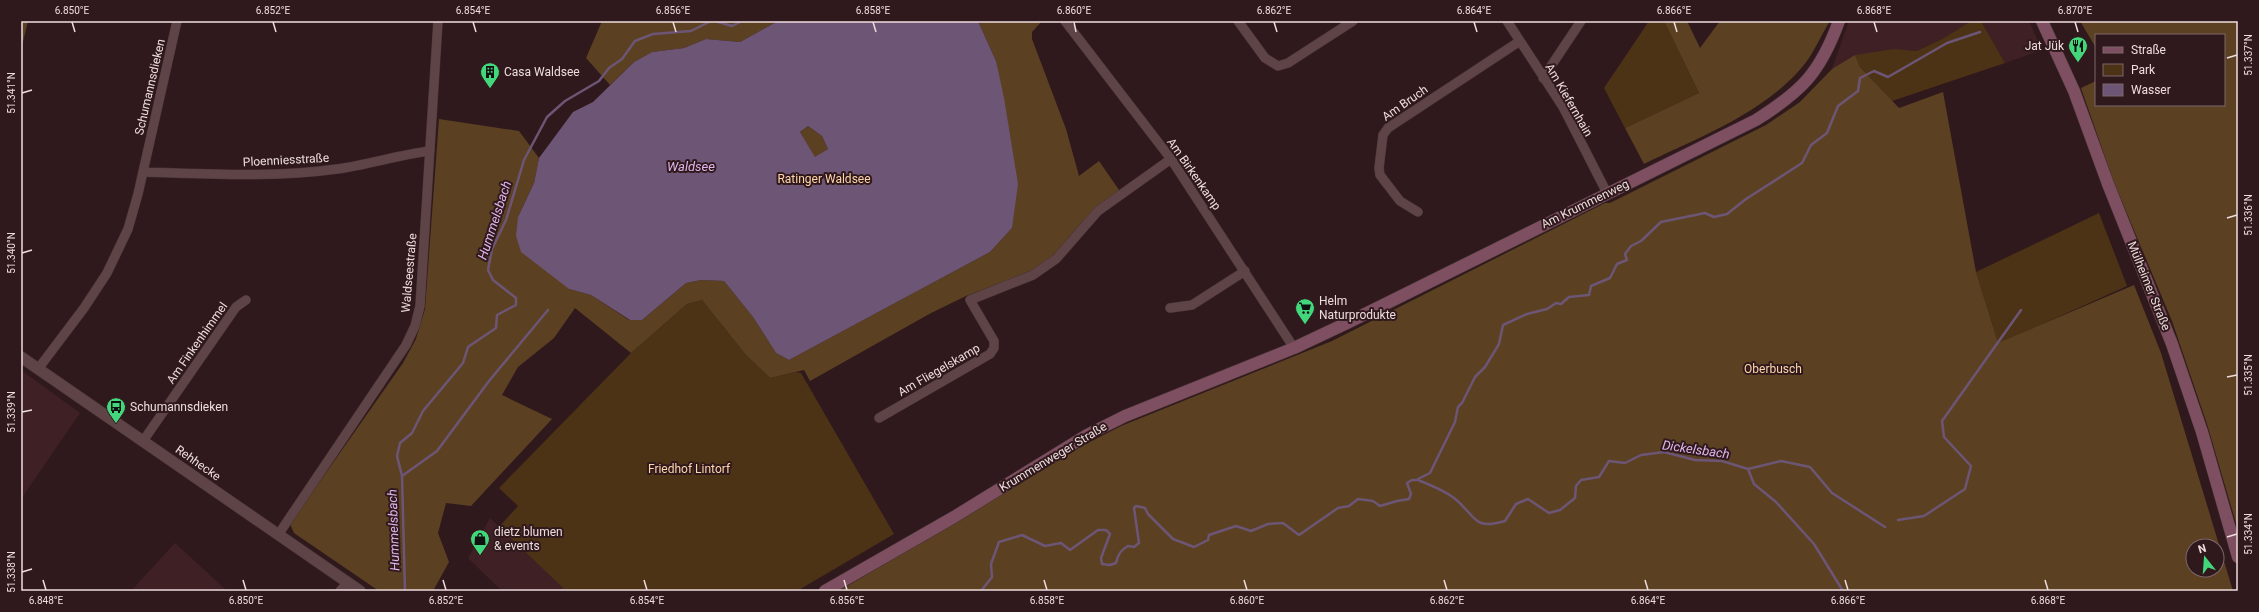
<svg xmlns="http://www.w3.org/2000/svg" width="2259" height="612" viewBox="0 0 2259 612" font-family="Roboto,sans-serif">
  <rect width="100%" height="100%" fill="#30191c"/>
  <path fill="#3f2125" d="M1849 21H1971L1944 38 1917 51 1894 49 1832 69Z
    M1981 21H2029L2042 50 2005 63Z
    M21 370 80 413 21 499Z
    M490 518 563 588 560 591H502L468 558Z
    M175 543 225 589 223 591H131Z"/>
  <path fill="#4c3316" d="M1649 21H1664L1699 93 1625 128 1604 88Z
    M1971 21H1981L2005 63 1892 101 1860 67 1855 55 1894 49 1917 51 1944 38Z
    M2099 213 2127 286 1998 344 1976 272Z
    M702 300 746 355 770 378 796 372 801 373 894 534 797 591H560L563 588 499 527 518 506 499 488 631 353 687 304Z"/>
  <path fill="#5b4122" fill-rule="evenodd" d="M21 21H28L21 50Z
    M602 21H778L740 42 706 39 684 48 652 52 634 62 610 85 586 58Z
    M978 21H1042L1032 32V39L1066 129 1079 176 1099 161 1119 190 1055 254 1031 272 966 296 931 313 810 381 804 370 770 378 746 355 702 300 687 304 631 353 575 308 554 338 518 367 502 395 552 419 471 506 446 503 438 533 449 562 433 591H379L294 533 290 524 403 363 416 339 425 309 439 119 519 131 539 158 534 183 518 217 569 289 591 295 629 320H642L686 283 701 280 724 281 753 317 776 353 789 360 990 252 1012 228 996 61Z
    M1664 21H1687L1700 48 1720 21H1830C1821 35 1814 53 1803 66 1763 114 1699 137 1644 164L1625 128 1699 93Z
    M2080 21H2238V530L2207 424 2172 321 2113 180 2081 88 2096 81V105H2224V35H2096V48Z
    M1855 55 1860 67 1899 108 1943 92 1976 272 1998 343 2134 285 2161 353 2233 591H839L1084 445 1121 426 1332 341 1605 203H1610L1766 125 1800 102 1832 69ZM2193 546H2217V570H2193Z
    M808 126 822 136 828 149 815 158 800 132Z"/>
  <path fill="#6d5575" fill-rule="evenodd" d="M778 21H978L996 61 1004 98 1018 184 1012 228 990 252 789 360 776 353 753 317 724 281 701 280 686 283 642 320H630L591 295 569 289 521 252 516 236 518 217 534 183 539 158 573 112 593 102 634 62 652 52 684 48 706 39 740 42ZM808 126 822 136 828 149 815 157 800 132Z"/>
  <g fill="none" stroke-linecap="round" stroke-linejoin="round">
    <path stroke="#6d5575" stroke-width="2.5" d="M715 21 732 26 742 21
      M1748 469 1781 461 1810 467 1832 493 1885 527
      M402 476 437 451 489 381 548 310
      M1418 479 1430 473 1455 422 1458 407 1462 403 1475 377 1485 367 1499 344 1503 325 1527 314 1547 309 1556 303 1561 304 1569 297 1589 295 1591 286 1610 278 1617 264 1627 260 1625 254 1631 246 1641 241 1661 222 1705 213 1714 217 1727 214 1746 199 1802 163 1811 145 1827 133 1838 106 1858 91 1860 78 1874 71 1888 77 1947 43 1980 32
      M1898 520 1924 516 1965 489 1971 466 1944 437 1942 421 2021 310
      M405 591 402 476 397 456 400 443 412 433 423 411 463 363 468 347 496 328 497 315 516 305V298L493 280 488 270 492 249 506 220 524 160 547 117 565 101 599 81 609 68 622 59 635 41 653 34 691 31 711 21
      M981 591 992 577 991 564 999 542 1022 535 1045 546 1061 543 1070 550 1098 530H1106L1110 534 1101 558 1102 564 1110 565 1116 563C1118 554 1121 550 1128 546L1134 547 1139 543 1134 508 1136 506 1145 508 1148 514 1173 539 1194 547 1208 540 1209 535 1236 526 1251 531 1268 524 1283 523 1299 535 1338 508 1349 506 1358 499 1373 501 1380 506 1397 501 1409 499 1411 494 1407 483 1412 480H1418C1430 485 1444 490 1454 498 1476 515 1472 531 1505 521L1516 504 1528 499 1549 513 1560 510 1575 498 1576 486 1581 480 1599 477 1609 461 1625 463 1641 455 1664 452 1695 460 1722 461 1748 469 1754 484 1776 502 1814 544 1843 591"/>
    <defs>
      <path id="minor" d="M1065 21 1171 159 1294 348
        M1238 21 1265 58 1278 66 1288 63 1353 21
        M1507 21 1563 107 1607 193
        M1543 78 1581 21
        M143 172C207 174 273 178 337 169 368 165 397 155 430 151
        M1418 212 1400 201 1380 175 1379 168 1383 135 1388 128 1520 41
        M1170 308 1192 305 1245 271
        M38 369 84 308 107 273 128 229 138 194 177 21
        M879 418 990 354 994 348V341L970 300 1033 275 1056 259 1098 211 1171 159
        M143 441 236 307 246 300
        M278 535 406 345 415 326 420 306 438 21
        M340 591 348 582"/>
      <path id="tertiary" d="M21 357 360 591"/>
      <path id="secondary" d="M2042 21 2074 91 2108 184 2172 344 2202 432 2238 557
        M825 591 954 517 1087 435 1125 416 1294 348 1349 322 1756 120C1802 91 1820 73 1839 21"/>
    </defs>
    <use href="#minor" stroke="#463436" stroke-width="10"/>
    <use href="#tertiary" stroke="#463436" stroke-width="12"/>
    <use href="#secondary" stroke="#463436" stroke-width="13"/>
    <use href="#minor" stroke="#5f4447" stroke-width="9"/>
    <use href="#tertiary" stroke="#5f4447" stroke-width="11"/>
    <use href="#secondary" stroke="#7e4e61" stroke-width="12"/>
  </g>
  <path fill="none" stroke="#eeddde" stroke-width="1.5" d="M72 22 75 32M273 22 276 32M473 22 476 32M673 22 676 32M873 22 876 32M1074 22 1076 32M1274 22 1277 32M1474 22 1477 32M1674 22 1677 32M1874 22 1877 32M2075 22 2078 32M2227 58 2237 55M22 93 32 90M2227 218 2237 215M22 253 32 250M2227 377 2237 375M22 412 32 410M2227 537 2237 534M22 572 32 569M43 580 46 590M243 580 246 590M443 580 446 590M644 580 647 590M844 580 847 590M1044 580 1047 590M1244 580 1247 590M1444 580 1447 590M1645 580 1648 590M1845 580 1848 590M2045 580 2048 590"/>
  <defs>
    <symbol id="restaurant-pin" viewBox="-11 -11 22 30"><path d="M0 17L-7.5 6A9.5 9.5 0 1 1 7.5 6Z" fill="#43d77b" stroke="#30191c"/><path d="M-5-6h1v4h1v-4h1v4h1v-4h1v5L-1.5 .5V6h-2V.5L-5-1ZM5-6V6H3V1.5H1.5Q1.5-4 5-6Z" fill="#111"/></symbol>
    <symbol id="building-pin" viewBox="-11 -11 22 30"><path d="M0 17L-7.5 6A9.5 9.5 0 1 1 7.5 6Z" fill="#43d77b" stroke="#30191c"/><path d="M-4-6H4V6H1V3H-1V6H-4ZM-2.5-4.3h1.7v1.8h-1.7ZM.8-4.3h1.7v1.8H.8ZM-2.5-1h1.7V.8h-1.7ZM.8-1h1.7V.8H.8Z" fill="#111"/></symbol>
    <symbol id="supermarket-pin" viewBox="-11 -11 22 30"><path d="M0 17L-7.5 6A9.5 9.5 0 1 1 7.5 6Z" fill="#43d77b" stroke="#30191c"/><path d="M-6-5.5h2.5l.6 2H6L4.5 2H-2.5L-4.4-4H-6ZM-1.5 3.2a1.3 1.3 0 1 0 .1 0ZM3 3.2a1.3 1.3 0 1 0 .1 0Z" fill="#111"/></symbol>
    <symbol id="bus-pin" viewBox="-11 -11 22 30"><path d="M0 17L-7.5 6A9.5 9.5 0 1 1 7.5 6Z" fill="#43d77b" stroke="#30191c"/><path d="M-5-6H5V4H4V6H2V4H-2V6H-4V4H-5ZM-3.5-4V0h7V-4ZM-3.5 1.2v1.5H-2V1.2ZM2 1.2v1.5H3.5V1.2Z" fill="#111"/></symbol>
    <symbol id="shop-pin" viewBox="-11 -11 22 30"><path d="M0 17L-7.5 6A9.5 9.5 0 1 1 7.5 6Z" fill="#43d77b" stroke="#30191c"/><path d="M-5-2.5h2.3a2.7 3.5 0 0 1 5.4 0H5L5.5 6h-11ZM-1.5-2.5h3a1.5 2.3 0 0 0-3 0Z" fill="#111"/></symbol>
  </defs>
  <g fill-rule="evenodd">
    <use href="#restaurant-pin" x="2067" y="35" width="22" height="30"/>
    <use href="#building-pin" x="479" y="61" width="22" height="30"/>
    <use href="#supermarket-pin" x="1294" y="297" width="22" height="30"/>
    <use href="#bus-pin" x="105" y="396" width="22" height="30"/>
    <use href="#shop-pin" x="469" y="528" width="22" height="30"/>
  </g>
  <g text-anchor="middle" stroke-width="4" stroke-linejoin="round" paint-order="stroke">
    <g font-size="12" fill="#eeddde" stroke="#30191c" text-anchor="start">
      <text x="2064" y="50" text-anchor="end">Jat Jük</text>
      <text x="504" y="76">Casa Waldsee</text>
      <text x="1319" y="305">Helm<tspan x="1319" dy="14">Naturprodukte</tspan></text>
      <text x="130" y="411">Schumannsdieken</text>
      <text x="494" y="536">dietz blumen<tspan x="494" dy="14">&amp; events</tspan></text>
    </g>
    <g font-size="12" fill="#eeddde" stroke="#30191c">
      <text transform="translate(150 87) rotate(-77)" y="4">Schumannsdieken</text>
      <text transform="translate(1569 100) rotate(60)" y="4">Am Kiefernhain</text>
      <text transform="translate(1405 103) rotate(-35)" y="4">Am Bruch</text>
      <text transform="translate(286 160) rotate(-3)" y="4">Ploenniesstraße</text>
      <text transform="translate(1194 174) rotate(55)" y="4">Am Birkenkamp</text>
      <text transform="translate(1585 204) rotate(-26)" y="4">Am Krummenweg</text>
      <text transform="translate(409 273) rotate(-85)" y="4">Waldseestraße</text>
      <text transform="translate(2149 286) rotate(68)" y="4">Mülheimer Straße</text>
      <text transform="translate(197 343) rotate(-55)" y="4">Am Finkenhimmel</text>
      <text transform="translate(939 370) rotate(-30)" y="4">Am Fliegelskamp</text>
      <text transform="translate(1053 457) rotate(-31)" y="4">Krummenweger Straße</text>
      <text transform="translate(198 463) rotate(35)" y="4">Rehhecke</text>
    </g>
    <g font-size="12" fill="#fdd6ac" stroke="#30191c">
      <text x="824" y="183">Ratinger Waldsee</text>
      <text x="1773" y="373">Oberbusch</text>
      <text x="689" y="473">Friedhof Lintorf</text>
    </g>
    <g font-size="13" font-style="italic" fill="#dfb6ed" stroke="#30191c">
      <text x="691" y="171">Waldsee</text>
      <text transform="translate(494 220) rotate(-72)" y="5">Hummelsbach</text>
      <text transform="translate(1696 449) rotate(8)" y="5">Dickelsbach</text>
      <text transform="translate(393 530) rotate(-92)" y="5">Hummelsbach</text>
    </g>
  </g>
  <rect width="2259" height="612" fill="none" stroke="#30191c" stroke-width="44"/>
  <rect x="2095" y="34" width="130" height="72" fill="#30191c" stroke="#7c676a"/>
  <rect x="2103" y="47" width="20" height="6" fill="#7e4e61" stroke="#7c676a"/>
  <text x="2131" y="54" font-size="12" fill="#eeddde">Straße</text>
  <rect x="2103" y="64" width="20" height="12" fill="#4c3316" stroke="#7c676a"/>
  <text x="2131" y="74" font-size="12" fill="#eeddde">Park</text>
  <rect x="2103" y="84" width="20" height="12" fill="#6d5575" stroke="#7c676a"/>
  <text x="2131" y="94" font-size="12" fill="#eeddde">Wasser</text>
  <g transform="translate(2205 558) rotate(343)"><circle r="19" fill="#30191c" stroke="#7c676a"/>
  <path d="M0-3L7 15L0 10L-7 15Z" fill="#43d77b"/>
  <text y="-6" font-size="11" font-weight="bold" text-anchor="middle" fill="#eeddde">N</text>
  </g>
  <rect x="22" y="22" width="2215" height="568" fill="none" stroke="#eeddde" stroke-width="1.5"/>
  <g font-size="10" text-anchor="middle" fill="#eeddde">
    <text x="72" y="14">6.850°E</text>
    <text x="273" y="14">6.852°E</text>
    <text x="473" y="14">6.854°E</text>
    <text x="673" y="14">6.856°E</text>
    <text x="873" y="14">6.858°E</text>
    <text x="1074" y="14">6.860°E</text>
    <text x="1274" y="14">6.862°E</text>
    <text x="1474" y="14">6.864°E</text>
    <text x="1674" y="14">6.866°E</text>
    <text x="1874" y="14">6.868°E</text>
    <text x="2075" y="14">6.870°E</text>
    <text transform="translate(2248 55) rotate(-90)" y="4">51.337°N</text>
    <text transform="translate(11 93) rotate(-90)" y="4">51.341°N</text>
    <text transform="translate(2248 215) rotate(-90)" y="4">51.336°N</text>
    <text transform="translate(11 253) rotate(-90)" y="4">51.340°N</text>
    <text transform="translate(2248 375) rotate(-90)" y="4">51.335°N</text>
    <text transform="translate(11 412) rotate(-90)" y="4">51.339°N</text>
    <text transform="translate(2248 534) rotate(-90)" y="4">51.334°N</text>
    <text transform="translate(11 572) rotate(-90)" y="4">51.338°N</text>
    <text x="46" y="604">6.848°E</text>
    <text x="246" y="604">6.850°E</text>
    <text x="446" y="604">6.852°E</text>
    <text x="647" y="604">6.854°E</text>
    <text x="847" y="604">6.856°E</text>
    <text x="1047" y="604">6.858°E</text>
    <text x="1247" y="604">6.860°E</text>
    <text x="1447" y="604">6.862°E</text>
    <text x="1648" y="604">6.864°E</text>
    <text x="1848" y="604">6.866°E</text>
    <text x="2048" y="604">6.868°E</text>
  </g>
</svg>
